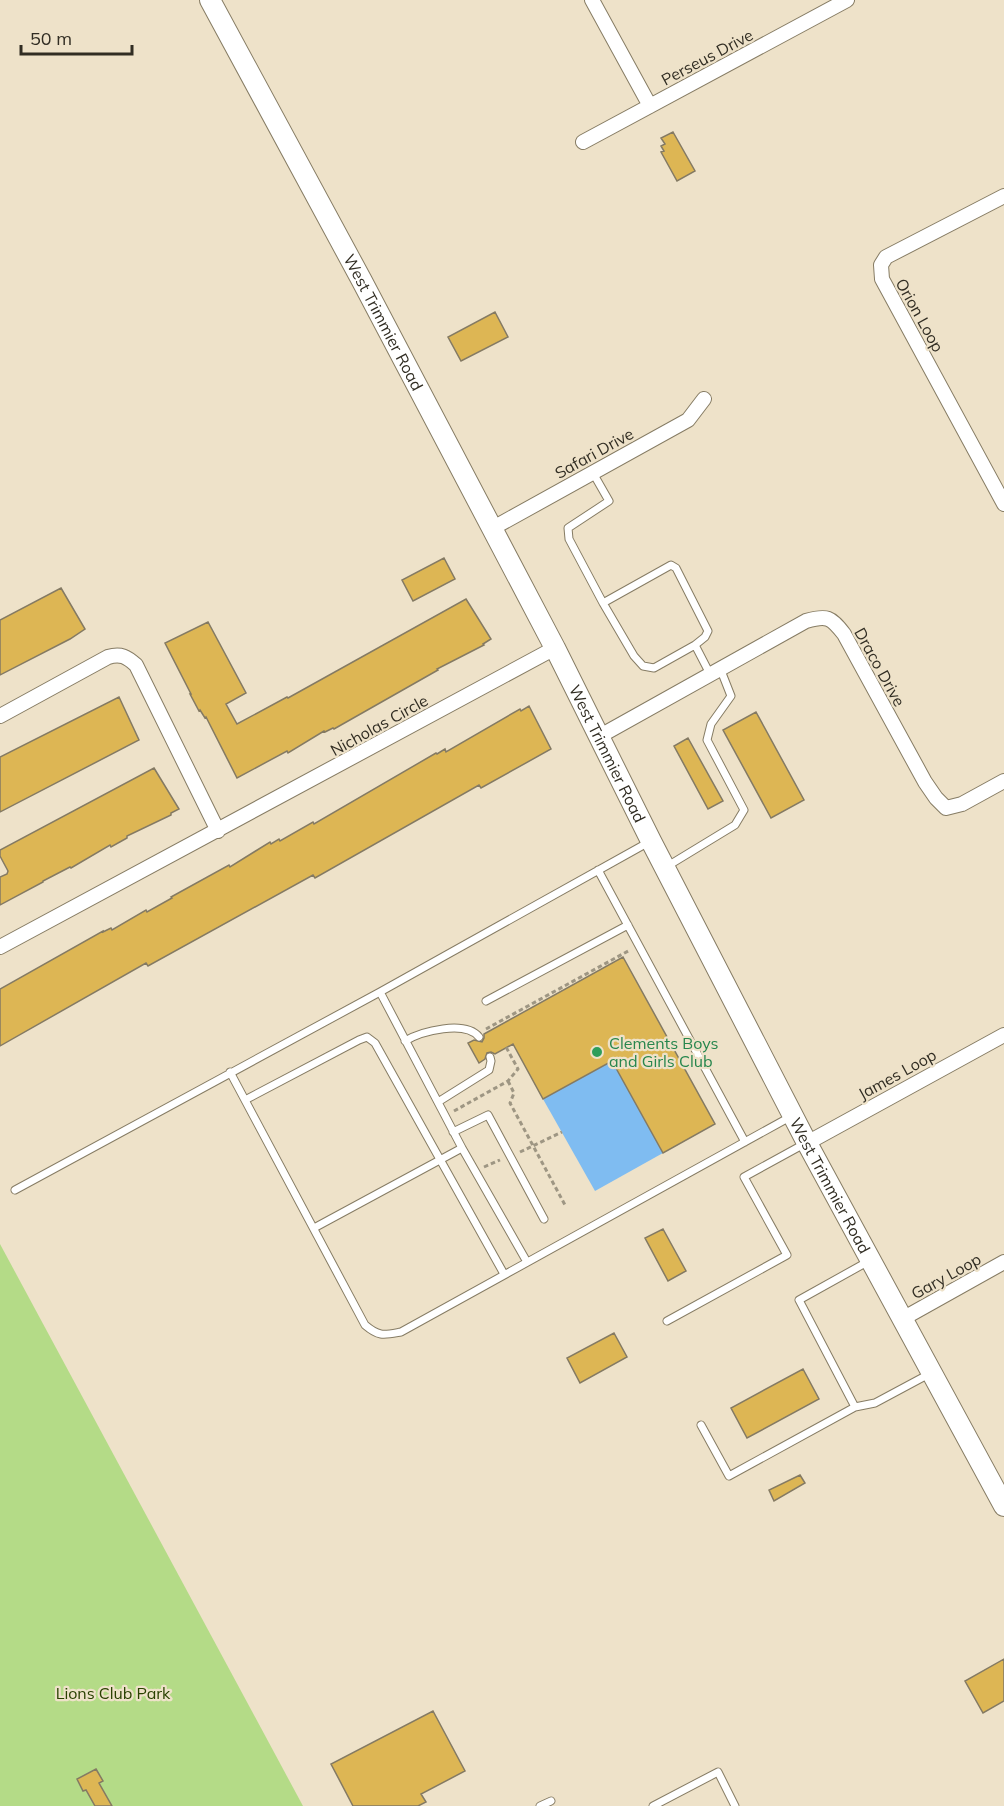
<svg xmlns="http://www.w3.org/2000/svg" width="1004" height="1806" viewBox="0 0 1004 1806" font-family="Mulish,sans-serif">
  <rect width="100%" height="100%" fill="#eee2c9"/>
  <path fill="#b4db87" d="M0 1244 303 1806H0Z"/>
  <path fill="#7fbcf1" d="M612 1061 663 1153 595 1191 543 1099Z"/>
  <path fill="#ddb654" stroke="#847a63" stroke-width="1.5" d="M673 132 695 171 677 181 661 152 664 151 661 146 665 144 661 138Z
    M495 312 508 337 461 361 448 337Z
    M444 558 455 579 413 601 402 580Z
    M61 588 85 629 70 639 0 675V620Z
    M466 599 491 639 483 644 484 645 437 669 438 670 334 729 333 728 325 732 324 731 288 753 287 751 237 778 206 717 205 718 200 710 199 711 190 694H191L165 643 208 622 246 693 226 704 237 724 287 697 288 698Z
    M119 697 139 740 0 812V757Z
    M529 706 551 749 481 788 479 785 315 878 313 875 148 966 146 963 0 1046V989L103 931V932L111 928 112 930 146 910 147 912 172 898 171 897 229 865 230 867 270 842 271 844 279 839 280 841 313 822 314 824 436 753 437 754 445 749 446 752 520 709 521 711Z
    M756 712 804 800 771 818 723 730Z
    M688 738 723 801 708 809 674 746Z
    M154 768 179 809 171 813V815L127 836V838L111 847 110 845 71 868 70 867 43 881V882L0 905V877L7 874 8 871 0 856V850Z
    M623 957 715 1124 663 1153 612 1061 543 1099 513 1044 495 1054 491 1052 487 1053 485 1059 479 1063 468 1043 474 1040 482 1042 484 1038V1034Z
    M663 1229 686 1271 668 1281 645 1238Z
    M614 1333 627 1357 580 1383 567 1358Z
    M803 1369 819 1399 747 1438 731 1408Z
    M800 1475 805 1483 774 1501 769 1490Z
    M1004 1659V1701L983 1713 965 1681Z
    M433 1711 465 1771 421 1794 426 1802 418 1806H353L331 1764Z
    M96 1769 103 1781 99 1783 112 1806H95L86 1790 83 1791 77 1779Z"/>
  <g fill="none" stroke-linecap="round" stroke-linejoin="round">
    <defs>
      <path id="lane" d="M593 473 609 501 568 528 569 539 603 603 634 656 643 666 654 668 695 645
        M603 603 671 565 676 568 708 631 705 637 695 645 710 674
        M666 867 735 825 744 810 707 740 711 724 731 696 720 668
        M598 870 745 1142
        M380 992 462 1148 527 1262
        M486 1001 628 925
        M405 1041C422 1031 465 1020 479 1037
        M230 1072 365 1325C379 1337 384 1335 401 1332L790 1117
        M245 1100 359 1040 367 1037 375 1043 504 1274
        M438 1102 489 1070 491 1061 490 1057
        M453 1132 488 1115 544 1219
        M15 1190 380 992 649 842
        M314 1228 462 1148
        M667 1321 787 1255 744 1177 806 1143
        M855 1407 799 1300 869 1261
        M701 1425 729 1476 855 1407 875 1403 931 1373
        M540 1806 551 1801
        M653 1806 718 1772 735 1806"/>
      <path id="street" d="M592 0 650 106
        M583 142 847 0
        M1004 196 886 257 881 265 882 279 1004 504
        M493 528 688 420 704 399
        M0 716 108 657C121 653 127 657 136 665L218 831
        M600 736 806 621C827 615 831 617 844 634L925 782 936 798 946 808 962 804 1004 781
        M0 947 555 648
        M807 1143 1004 1035
        M904 1318 1004 1262"/>
      <g id="secondary">
        <path id="s1" d="M210 0 362 281 555 648 651 841 807 1143 1004 1506"/>
      </g>
    </defs>
    <use href="#lane" stroke="#867c64" stroke-width="9"/>
    <use href="#street" stroke="#867c64" stroke-width="16"/>
    <use href="#secondary" stroke="#867c64" stroke-width="22"/>
    <path stroke="#9e9683" stroke-width="3" stroke-dasharray="4.5 3" stroke-linecap="butt" d="M486 1029 630 950
      M508 1081 514 1093 510 1103 565 1205
      M454 1111 508 1081 518 1069 506 1047
      M520 1152 562 1132
      M484 1167 500 1160"/>
    <use href="#lane" stroke="#fff" stroke-width="7"/>
    <use href="#street" stroke="#fff" stroke-width="14"/>
    <use href="#secondary" stroke="#fff" stroke-width="20"/>
  </g>
  <circle fill="#2e9e5b" stroke="#eee2c9" stroke-width="2" cx="597" cy="1052" r="6"/>
  <g text-anchor="middle" stroke-width="4.5" stroke-linejoin="round" paint-order="stroke">
    <g font-size="16" fill="#312d23" stroke="#eee2c9">
      <text transform="translate(707 57) rotate(-28)" y="6">Perseus Drive</text>
      <text transform="translate(920 315) rotate(61)" y="6">Orion Loop</text>
      <text dy="6" stroke="none"><textPath href="#s1" startOffset="366">West Trimmier Road</textPath></text>
      <text transform="translate(594 453) rotate(-29)" y="6">Safari Drive</text>
      <text transform="translate(880 667) rotate(61)" y="6">Draco Drive</text>
      <text transform="translate(379 725) rotate(-29)" y="6">Nicholas Circle</text>
      <text dy="6" stroke="none"><textPath href="#s1" startOffset="852">West Trimmier Road</textPath></text>
      <text transform="translate(897 1074) rotate(-29)" y="6">James Loop</text>
      <text dy="6" stroke="none"><textPath href="#s1" startOffset="1338">West Trimmier Road</textPath></text>
      <text transform="translate(946 1276) rotate(-29)" y="6">Gary Loop</text>
    </g>
    <g font-size="16" fill="#27864d" stroke="#eee2c9" text-anchor="start">
      <text x="609" y="1049">Clements Boys<tspan x="609" dy="18">and Girls Club</tspan></text>
    </g>
    <g font-size="16" fill="#294100" stroke="#eee2c9">
      <text x="113" y="1699">Lions Club Park</text>
    </g>
  </g>
  <path d="M21 45v9h111v-9" fill="none" stroke="#312d23" stroke-width="3"/>
  <text x="30" y="45" font-size="18" fill="#312d23" stroke="#eee2c9" stroke-width="4.5" paint-order="stroke">50 m</text>
</svg>
